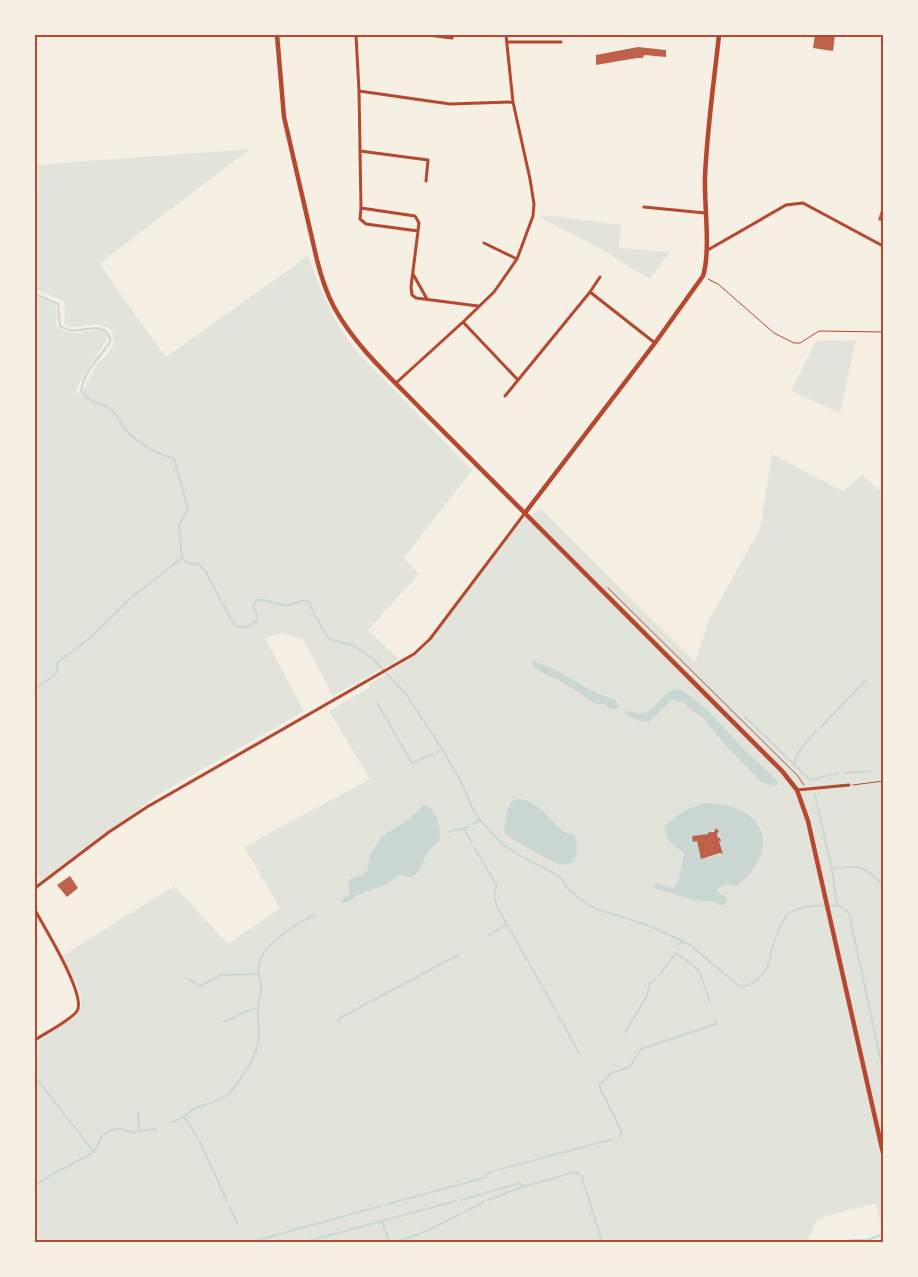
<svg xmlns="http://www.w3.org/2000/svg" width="918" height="1277" viewBox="0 0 918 1277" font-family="'Roboto Condensed',sans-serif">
  <rect width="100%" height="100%" fill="#f6efe4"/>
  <path fill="#e2e4dc" d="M250 149 100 263 118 291 166 357 308 256C320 291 334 322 356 351L472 470 404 558 419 574 368 630 399 659 333 696 303 639 281 633 265 638 304 711 156 796 41 880 35 871V296L55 305 57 313 56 325C75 345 98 318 108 338L95 357 73 395 84 389 96 365 108 354 114 343 112 331C93 316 81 333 64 324L65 308 64 301 35 289V165Z
    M542 215 621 225 619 248 670 252 650 279 613 257 611 254 541 218Z
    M856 340 840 413 791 391 816 341Z
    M772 454 843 491 862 475 883 493V1233L876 1203 825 1216 817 1220 807 1242H35V1044L73 1018 81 1008V994L62 956 174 886 228 944 280 908 244 847 370 779 329 711 370 687 368 684 390 673V671L415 656 426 647 517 526 540 508 695 662 709 620 760 529Z"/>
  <path fill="#c9d6d2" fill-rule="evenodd" d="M532 660 560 672 592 691 615 700 619 707 613 710 604 704H596L559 680 543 673 534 667Z
    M678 689C698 696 731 736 747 752 756 761 774 775 779 785L773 786 760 781 728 748 702 717 691 710 683 702 672 700 649 722C641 722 630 719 625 713L628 710C655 724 657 692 678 689Z
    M516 799C536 797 550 820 563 831 566 834 570 834 574 835 580 849 578 868 558 864L515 841 505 833 504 827 507 812 511 802Z
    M706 803C764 804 784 847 737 886 729 884 723 884 716 891L727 898 726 904 721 906 715 902 693 900 654 888 655 883 673 888 678 883 684 855 683 852C672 846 667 840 664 827 679 813 686 808 706 803ZM718 828 719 831 717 834 718 838H720V840L719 841 723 854 701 859 697 841 693 842 692 836 708 834Z
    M424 805 431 808 437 819 440 832 439 841 429 850 417 874 411 877 399 875 383 886 357 895 350 901 343 903 340 902 350 893 348 881 350 879 359 876 367 871 370 855 382 836 409 819 422 806Z"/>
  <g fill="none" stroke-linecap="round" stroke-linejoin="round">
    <path stroke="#c9d6d2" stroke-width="2" d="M35 294 58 304 60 326C63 327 65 329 68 330 83 334 102 318 111 340 100 359 86 367 81 390 91 406 103 402 113 411 118 416 120 423 124 428 138 444 155 453 174 459L188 508 179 525 182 558 187 563 198 564 206 572 231 619 238 627H246L257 621V615L253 606 257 600C268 598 278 607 289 605 296 604 300 599 308 601L314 614 329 639 354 646 372 658 405 693 443 750 461 782 473 809 480 820 503 845 530 861 554 873 562 879 567 888 578 898 596 909 647 925 689 944 739 986C750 988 762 977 767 968 770 963 770 955 772 949 775 939 780 922 788 914 800 904 825 905 840 906L849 913 883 1071
      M35 689 56 674 58 662 90 638 133 596 182 558
      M377 703 412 763 433 754
      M745 717 810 780 838 773
      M820 728 865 681
      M436 752 443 750
      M794 764C797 751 807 741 816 731
      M844 773 870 771
      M815 795 832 869 837 905
      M473 824 480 821
      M464 829 471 841
      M448 832 469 827
      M474 847 497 886C492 894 495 901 499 910L556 1011
      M832 869C860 864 863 866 883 885
      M489 935 507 924
      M677 945 684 941
      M659 975 676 953 694 966 700 973 710 1002
      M187 978 200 986 221 975 258 974
      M558 1015 579 1053
      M223 1021C236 1019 245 1009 258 1008
      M338 1022 340 1018 458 955
      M625 1032 646 998 650 983 655 979
      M35 1077 94 1152
      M138 1112 139 1131
      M185 1118 197 1137
      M172 1122C185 1120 187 1111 198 1107 207 1104 217 1102 226 1096 237 1087 255 1058 258 1044 260 1033 258 1021 258 1010 258 1002 261 994 261 987 260 976 256 968 261 957 269 940 299 923 315 914
      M619 1137 622 1132 599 1086 611 1073 630 1067 641 1049 716 1024 715 1020
      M200 1142 227 1201
      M498 1170 613 1139
      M35 1185 55 1173 94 1152 102 1136 111 1130 120 1129 133 1132 156 1129
      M485 1193 520 1183 522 1187 575 1172 581 1175 602 1242
      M461 1200 481 1194
      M488 1200 522 1187
      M387 1204 484 1178 488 1173 493 1172
      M230 1207 237 1223
      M466 1211 484 1202
      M382 1221 389 1241C404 1244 445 1222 460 1214
      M258 1240 381 1206
      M251 1242 254 1241
      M305 1242 456 1201
      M838 1242 854 1240H868L883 1234"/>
  </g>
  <path fill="#bf614a" d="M815 35H835L833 51 813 48Z
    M638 47 666 50V57L644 55 643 58H637L596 65V55Z
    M883 204V222L878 220Z
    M716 828 719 831 717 834 718 838H720L721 841H719L723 854 720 853 701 859 697 841 693 842 692 836 708 834 709 832H714Z
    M70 876 78 888 67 897 57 885Z"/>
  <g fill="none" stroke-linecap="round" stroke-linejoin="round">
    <path stroke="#b5482f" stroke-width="1" d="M708 279 718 284 774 333 794 343H800L819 331 883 332
      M608 588 797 775 804 785
      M853 785 883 781"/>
    <path stroke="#b5482f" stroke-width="3" d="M356 35 359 91 361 208
      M428 35 452 38 453 35
      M507 42H561
      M359 91 450 104 513 102
      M360 151 428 160 426 181
      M644 207 705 213
      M418 231 366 224 360 219 361 208 415 216 419 223 411 287 412 295 416 298 478 306
      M484 243 517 259
      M706 251 786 205 803 203 883 246
      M413 274 427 299
      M600 277 590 292 655 343
      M463 322 518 380
      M396 383 463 322 494 292 517 259 533 216 534 204 530 179 513 102 506 35
      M505 396 590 292
      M797 790 849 785
      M35 888 109 832 147 807 414 654 430 639 525 513
      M35 910C44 927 87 996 77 1011 70 1021 45 1033 35 1040"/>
    <path stroke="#b5482f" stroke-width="4.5" d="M277 35 284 117 317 260C321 276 326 292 334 307 355 346 390 377 421 409L782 771 797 790 808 821 883 1153
      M525 513 655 343 703 276C711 250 704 206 705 177 707 129 714 82 719 35"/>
  </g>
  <rect width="918" height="1277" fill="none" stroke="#f6efe4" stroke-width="72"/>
  <rect x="36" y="36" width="846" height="1205" fill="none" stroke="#b5482f" stroke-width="2"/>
</svg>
